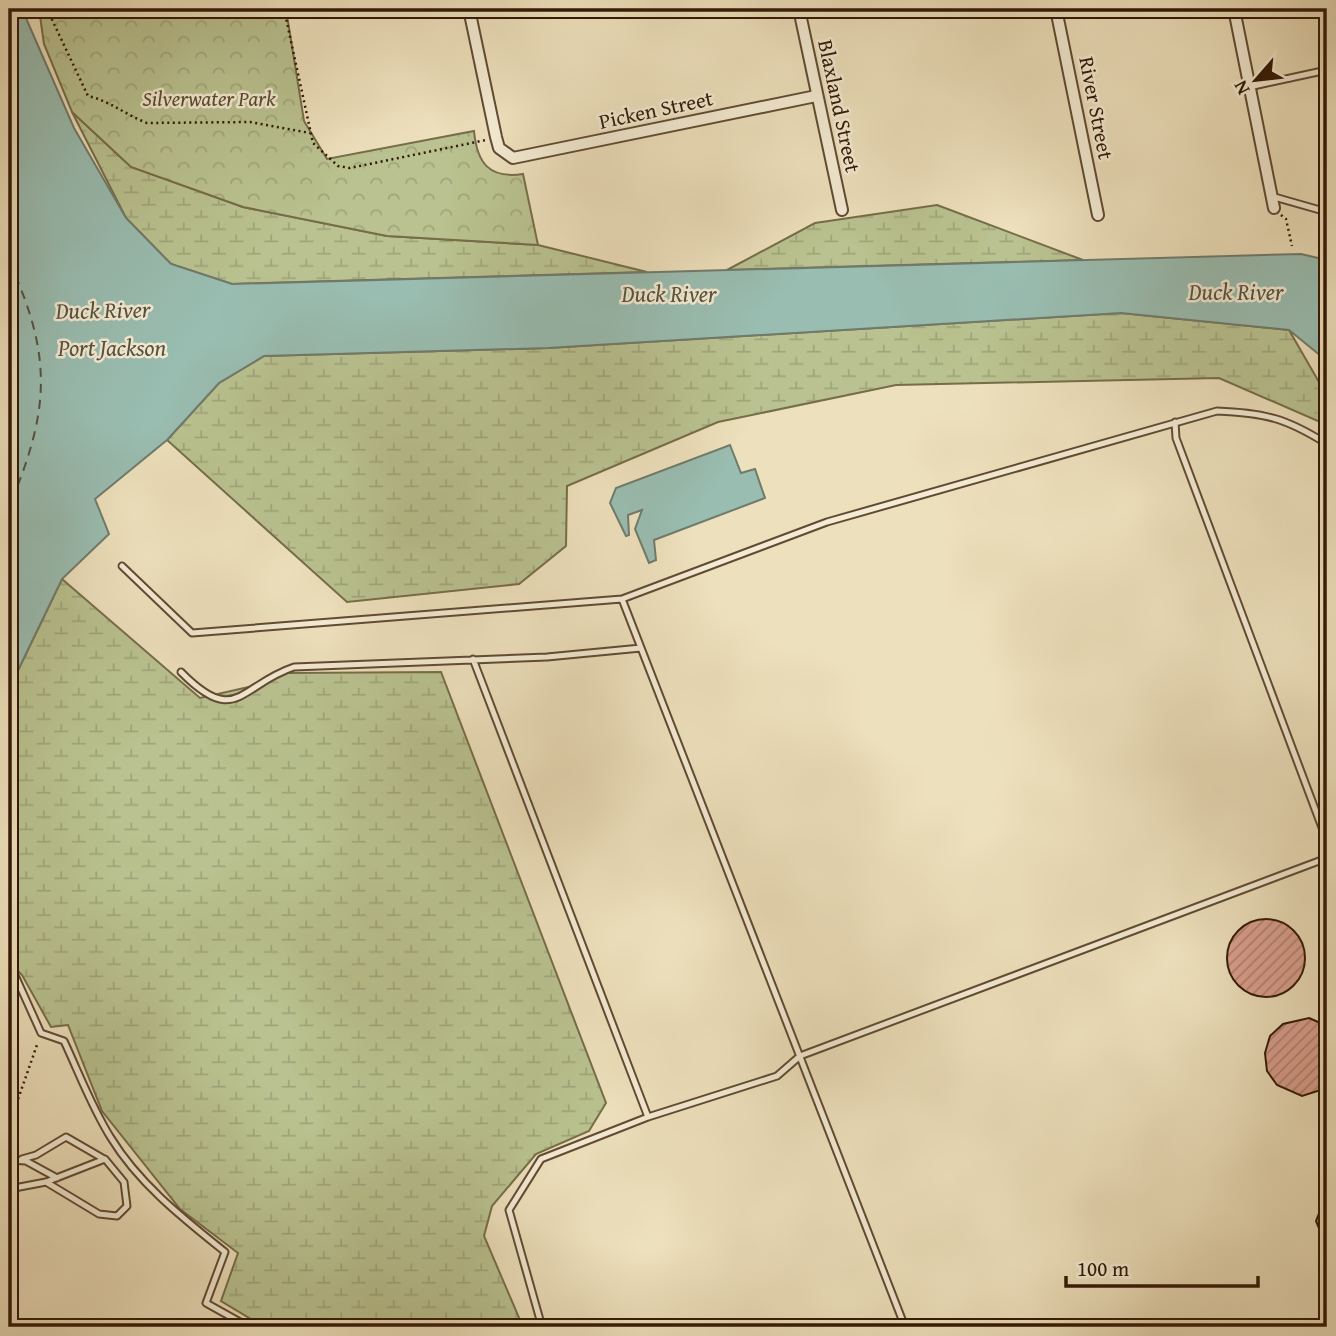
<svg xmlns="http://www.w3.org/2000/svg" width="1336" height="1336" viewBox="0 0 1336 1336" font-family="'Gentium Book Plus',serif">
  <defs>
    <pattern id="wetland-marsh" width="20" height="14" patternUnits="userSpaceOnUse" patternTransform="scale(1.75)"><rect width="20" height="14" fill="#b9c290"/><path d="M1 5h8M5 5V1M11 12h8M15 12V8" fill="none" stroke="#a0a67b"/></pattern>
    <pattern id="park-crowns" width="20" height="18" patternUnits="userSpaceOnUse" patternTransform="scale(1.75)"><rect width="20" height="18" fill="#b9c290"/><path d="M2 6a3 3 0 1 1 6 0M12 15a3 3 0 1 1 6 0" fill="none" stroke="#a0a67b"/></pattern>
    <pattern id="building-hatch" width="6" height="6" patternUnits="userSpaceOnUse" patternTransform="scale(1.75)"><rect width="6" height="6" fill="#dba08f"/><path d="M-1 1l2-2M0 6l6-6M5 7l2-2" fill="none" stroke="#b28173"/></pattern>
  </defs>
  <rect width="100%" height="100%" fill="#ede0bc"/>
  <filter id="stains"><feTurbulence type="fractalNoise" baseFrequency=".00286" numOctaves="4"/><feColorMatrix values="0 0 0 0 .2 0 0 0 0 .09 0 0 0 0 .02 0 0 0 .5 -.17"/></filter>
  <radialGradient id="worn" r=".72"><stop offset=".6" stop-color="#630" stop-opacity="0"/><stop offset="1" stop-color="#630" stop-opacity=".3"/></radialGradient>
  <path fill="url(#wetland-marsh)" stroke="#766d4a" stroke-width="2" d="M72 112 131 167 243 207 387 236 538 245 647 272 232 284 171 264 126 218Z
    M937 205 1083 260 727 270 815 223Z
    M1121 313 1289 330 1327 396V425L1219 378 896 385 718 422 567 486 566 546 519 584 347 602 167 440 219 383 264 356 548 348Z
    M62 579 200 698 253 686 287 673 441 672 606 1103 589 1131 536 1154 492 1206 484 1236 523 1327H264L221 1301 238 1253 180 1209 102 1111 68 1025 51 1027 22 975 9 962V689Z"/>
  <path fill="url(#park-crowns)" stroke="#766d4a" stroke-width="2" d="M39 9H286L304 121 327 159 474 131C477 163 489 179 523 174L538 245 387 236 243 207 131 167 72 112 44 44Z"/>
  <path fill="#99bdb1" stroke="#707b6c" stroke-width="2" d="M9 9H22L74 128 126 218 171 264 232 284 1301 254 1327 260V361L1289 330 1121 313 548 348 264 356 219 383 167 440 95 499 109 534 62 579 9 689Z
    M730 445 741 473 755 469 765 498 654 540 656 560 649 563 635 529 642 510 628 515 629 535 626 536 610 503 616 488Z"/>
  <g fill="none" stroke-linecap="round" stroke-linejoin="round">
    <path stroke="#565241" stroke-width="2" stroke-dasharray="9 7" stroke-linecap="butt" d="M9 261C53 357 50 410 9 507"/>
  </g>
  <path fill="url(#building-hatch)" stroke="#321805" stroke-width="2" d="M1227 958a39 39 0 1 1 78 0a39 39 0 1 1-78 0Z
    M1309 1018 1327 1026V1088L1302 1096 1277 1085 1267 1071 1265 1053 1270 1036 1283 1024Z
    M1327 1194V1248L1316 1221Z"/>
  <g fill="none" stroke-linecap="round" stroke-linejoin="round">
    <defs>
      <path id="lane" d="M1249 87 1327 70
        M1271 196 1327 212
        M1175 422 1176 438 1327 841
        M122 566 192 633 622 599 827 522 1217 411C1265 413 1286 418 1327 444
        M622 599 905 1327
        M473 659 648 1117
        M181 672C236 728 240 685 294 667L547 657 641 648
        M9 962 41 1033 64 1041C79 1073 92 1108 111 1138 139 1184 184 1219 225 1252L206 1303 249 1327
        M22 1159 36 1155 66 1137 104 1159
        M9 1160 26 1161 57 1178
        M9 1189 46 1182 105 1159 124 1182 127 1206 117 1216 99 1214 46 1182
        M542 1327 509 1210 541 1159 648 1117 777 1076 800 1056 1327 858"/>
      <path id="street" d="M469 9 496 137 499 148 513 158 816 96
        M799 9 842 210
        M1056 9 1098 215
        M1234 9 1274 208"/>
    </defs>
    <use href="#lane" stroke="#614a33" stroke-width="9"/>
    <use href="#street" stroke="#614a33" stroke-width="14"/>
    <path stroke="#321805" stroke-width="2.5" stroke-dasharray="2 3.5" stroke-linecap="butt" d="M46 9C62 15 76 14 92 9
      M47 9 88 96C110 101 126 115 147 123L250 122 310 133
      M284 9 313 143 338 166 350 168 486 140
      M1281 215 1286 219 1292 246
      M9 1125 38 1042"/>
    <use href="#lane" stroke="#f3ebd3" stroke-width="5"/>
    <use href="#street" stroke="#f3ebd3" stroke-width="10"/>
  </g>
  <g text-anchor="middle" stroke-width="5" stroke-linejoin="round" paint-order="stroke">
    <g font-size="21" font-style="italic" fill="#5a4b2f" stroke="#f3ebd3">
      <text x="209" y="106">Silverwater Park</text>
    </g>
    <g font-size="21" fill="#321805" stroke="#f3ebd3">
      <text transform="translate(839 106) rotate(78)" y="7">Blaxland Street</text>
      <text transform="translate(1096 108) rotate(79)" y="7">River Street</text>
      <text transform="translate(656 110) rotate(-12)" y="7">Picken Street</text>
    </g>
    <g font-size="23" font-style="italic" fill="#565241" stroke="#f3ebd3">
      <text x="1236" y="300">Duck River</text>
      <text x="669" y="302">Duck River</text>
      <text transform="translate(103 310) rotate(-1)" y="8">Duck River</text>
      <text x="112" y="356">Port Jackson</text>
    </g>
  </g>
  <rect width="1336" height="1336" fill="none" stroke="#ede0bc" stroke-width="35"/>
  <rect x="10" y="10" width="1315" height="1315" fill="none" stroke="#321805" stroke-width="3.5"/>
  <rect x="18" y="18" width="1301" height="1301" fill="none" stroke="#321805" stroke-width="2"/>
  <g transform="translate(1256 80) rotate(242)" stroke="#f3ebd3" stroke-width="5" paint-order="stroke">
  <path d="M0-5L12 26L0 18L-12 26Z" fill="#321805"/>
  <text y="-10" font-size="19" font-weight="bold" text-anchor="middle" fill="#321805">N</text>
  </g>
  <path d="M1066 1276v10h192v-10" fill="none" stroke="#321805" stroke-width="3.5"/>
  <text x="1077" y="1276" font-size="21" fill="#321805" stroke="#f3ebd3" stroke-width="5" paint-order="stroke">100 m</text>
  <rect width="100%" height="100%" filter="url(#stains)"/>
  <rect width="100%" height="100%" fill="url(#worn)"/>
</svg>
